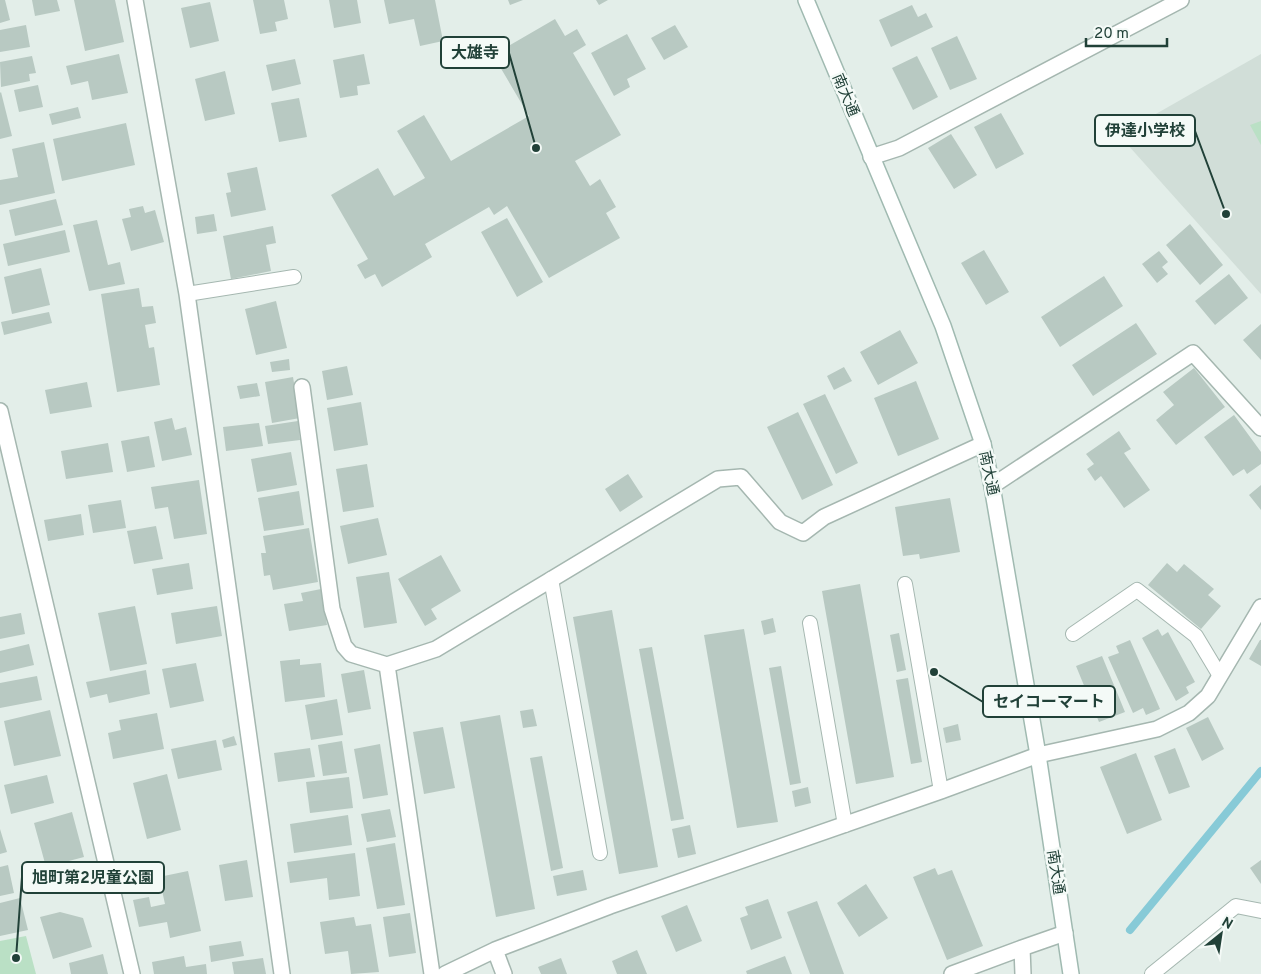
<svg xmlns="http://www.w3.org/2000/svg" width="1261" height="974" viewBox="0 0 1261 974" font-family="Overpass,'Noto Sans JP',sans-serif">
  <rect width="100%" height="100%" fill="#e3eee9"/>
  <path fill="#d1ded8" d="M1261 54V294L1119 135Z"/>
  <path fill="#bae0c5" d="M1261 121V145L1250 125Z
    M26 936 36 974H0V941Z"/>
  <g fill="none" stroke-linecap="round" stroke-linejoin="round">
    <path stroke="#87cad7" stroke-width="8" d="M1130 930 1261 771"/>
  </g>
  <path fill="#b8c9c2" d="M0 0H5L10 20 0 23Z
    M32 0H57L60 11 35 16Z
    M74 0H115L124 42 85 51Z
    M253 0H284L288 19 275 22 277 31 260 34Z
    M329 0H357L361 23 334 28Z
    M384 0H435L443 41 420 46 414 19 389 24Z
    M508 0H523L510 5Z
    M596 0H608L599 5Z
    M210 2 219 41 190 48 181 8Z
    M912 5 918 17 926 13 933 27 891 47 879 20Z
    M555 19 565 36 577 29 586 45 573 53 621 135 575 161 590 186 600 179 616 207 606 213 620 238 549 278 507 206 494 215 489 207 425 244 432 257 382 287 375 274 365 279 357 265 368 259 331 195 378 168 394 196 425 178 397 131 424 115 451 161 529 116 493 55Z
    M26 25 30 47 0 52V30Z
    M675 25 688 47 664 60 651 38Z
    M627 34 646 69 627 79 630 87 614 96 591 53Z
    M957 36 977 79 950 90 931 48Z
    M119 54 128 93 92 100 88 81 71 85 66 66Z
    M364 54 370 84 357 86 358 95 340 98 333 60Z
    M32 56 36 73 29 74 30 81 1 87 0 62Z
    M917 56 938 97 913 110 892 68Z
    M295 59 301 84 272 91 266 65Z
    M225 71 235 114 205 121 195 79Z
    M38 85 43 107 19 112 14 90Z
    M1 92 12 136 0 139V93Z
    M299 98 307 137 279 142 271 103Z
    M78 107 81 118 52 125 49 114Z
    M1001 113 1024 154 996 169 974 127Z
    M126 123 135 165 62 181 53 139Z
    M951 134 977 175 954 189 928 148Z
    M44 142 55 193 0 205V180L18 177 12 149Z
    M257 167 266 210 231 217 226 193 231 192 227 173Z
    M56 199 63 225 15 236 9 210Z
    M143 206 145 213 155 210 164 242 131 251 122 219 131 217 129 209Z
    M214 214 217 231 197 234 195 217Z
    M507 218 543 282 517 297 481 232Z
    M97 220 108 265 120 262 125 284 89 291 73 225Z
    M1190 224 1223 265 1200 285 1166 245Z
    M273 226 276 243 266 245 271 271 231 279 223 236Z
    M65 230 70 252 8 266 3 244Z
    M984 250 1009 292 986 305 961 263Z
    M1159 251 1168 262 1162 267 1168 274 1157 283 1142 264Z
    M41 268 50 305 12 314 4 277Z
    M1229 274 1248 298 1215 325 1195 301Z
    M1104 276 1123 306 1060 347 1041 317Z
    M139 288 142 307 153 306 156 323 145 325 149 348 154 347 160 385 117 392 101 294Z
    M276 301 287 348 256 355 245 309Z
    M49 312 52 323 4 335 1 322Z
    M1136 323 1157 354 1093 396 1072 365Z
    M1261 324V360L1243 340Z
    M900 330 918 363 878 385 860 352Z
    M289 359 290 370 272 372 270 362Z
    M347 366 353 395 327 400 322 371Z
    M844 367 852 381 834 390 827 376Z
    M1194 368 1225 407 1176 445 1156 420 1174 405 1163 392Z
    M293 377 300 418 272 423 265 382Z
    M916 381 939 439 898 456 874 398Z
    M87 382 92 407 50 414 45 390Z
    M257 383 260 396 240 399 237 386Z
    M825 394 858 463 836 474 803 404Z
    M361 402 368 445 334 451 327 408Z
    M798 412 833 485 802 500 767 427Z
    M1234 415 1261 452V464L1247 474 1244 469 1233 476 1204 437Z
    M172 418 175 430 186 427 192 455 162 461 154 422Z
    M298 421 300 440 268 444 265 426Z
    M259 423 263 446 226 451 223 427Z
    M1119 431 1131 449 1124 453 1150 490 1124 508 1101 476 1095 481 1087 469 1094 464 1086 454Z
    M149 436 155 467 127 472 121 441Z
    M108 443 113 472 66 479 61 451Z
    M291 452 297 485 257 492 251 459Z
    M367 464 374 507 343 512 336 469Z
    M628 474 643 497 620 512 605 489Z
    M199 480 207 534 174 539 168 507 155 509 151 487Z
    M1261 485V510L1249 495Z
    M299 491 304 525 264 531 258 498Z
    M950 498 960 552 920 559 919 554 903 556 895 507Z
    M121 500 126 528 93 533 88 505Z
    M81 514 84 535 48 541 44 520Z
    M378 518 387 555 348 564 340 526Z
    M156 526 163 559 134 564 127 531Z
    M309 528 318 582 273 590 270 575 264 576 261 553H266L263 536Z
    M441 555 461 591 431 609 437 619 425 626 398 579Z
    M189 563 193 589 157 595 152 569Z
    M1167 563 1177 572 1184 564 1214 589 1208 595 1221 606 1201 629 1148 585Z
    M389 572 397 623 364 628 356 577Z
    M860 584 894 777 856 784 822 591Z
    M321 589 327 625 289 631 284 604 303 601 301 593Z
    M135 606 147 664 110 671 98 613Z
    M217 606 222 636 176 644 171 613Z
    M612 610 658 867 619 874 573 617Z
    M21 613 25 634 0 639V617Z
    M773 618 776 632 764 635 761 621Z
    M744 629 778 822 737 828 704 635Z
    M1158 629 1162 636 1168 632 1195 682 1186 687 1189 693 1176 701 1142 638Z
    M899 633 906 670 897 672 890 635Z
    M1130 640 1160 709 1146 715 1143 708 1133 713 1108 657 1119 653 1116 646Z
    M1260 640H1261V666L1249 659Z
    M29 644 34 665 0 673V651Z
    M652 647 684 819 671 821 639 649Z
    M1102 656 1125 712 1099 722 1076 666Z
    M300 659V665L321 663 325 697 285 702 280 661Z
    M196 663 204 701 170 708 162 669Z
    M781 666 801 783 790 785 769 668Z
    M146 670 150 694 109 703 107 694 90 698 86 682Z
    M364 670 371 709 348 713 341 674Z
    M37 676 42 700 0 708V683Z
    M908 678 922 762 911 764 896 680Z
    M337 699 343 735 311 740 305 705Z
    M533 709 537 726 523 728 520 711Z
    M50 710 61 756 14 766 4 721Z
    M157 713 164 749 113 759 108 733 121 730 119 720Z
    M500 715 535 909 496 917 460 722Z
    M1208 717 1224 749 1202 761 1186 728Z
    M958 724 961 740 946 743 943 728Z
    M443 727 455 788 424 794 413 732Z
    M234 736 237 745 224 748 222 740Z
    M216 740 222 770 178 779 171 749Z
    M342 741 347 773 323 776 318 745Z
    M380 744 388 795 363 799 354 749Z
    M310 748 315 777 278 782 274 753Z
    M1175 748 1190 787 1169 794 1154 756Z
    M1136 753 1162 820 1127 834 1100 767Z
    M542 756 563 868 551 871 530 758Z
    M167 774 181 830 147 839 133 783Z
    M47 775 54 803 11 814 4 785Z
    M349 777 353 808 310 813 306 782Z
    M808 787 811 803 795 807 792 791Z
    M390 809 396 837 367 842 361 814Z
    M72 812 84 857 46 867 34 823Z
    M348 815 352 845 294 853 290 824Z
    M690 825 696 854 678 858 672 829Z
    M0 829 7 852 0 854Z
    M395 843 405 905 377 909 366 848Z
    M355 853 360 896 329 900 327 878 290 883 287 862Z
    M247 860 253 897 225 901 219 865Z
    M1261 860V884L1250 868Z
    M8 865 14 893 0 896V867Z
    M935 868 938 875 952 870 983 946 947 960 913 877Z
    M583 870 587 890 557 896 553 876Z
    M188 871 201 931 170 938 167 922 139 927 133 900 149 897 151 907 165 904 159 877Z
    M866 884 888 918 859 937 837 903Z
    M20 898 28 930 0 936V903Z
    M768 899 782 938 751 950 740 918 748 915 745 907Z
    M817 901 844 974H810L787 912Z
    M687 905 702 941 676 952 661 916Z
    M60 912 83 918 92 947 53 959 40 917Z
    M410 913 416 953 389 957 383 917Z
    M354 917 356 926 371 924 379 972 351 974 348 951 325 954 320 922Z
    M241 941 244 956 211 962 209 946Z
    M637 950 647 974H617L612 961Z
    M103 954 108 974H71L69 963Z
    M184 956 186 967 206 964 207 974H154L152 962Z
    M785 956 792 974H747L746 971Z
    M263 958 266 974H234L232 962Z
    M561 958 567 974H541L538 967Z"/>
  <g fill="none" stroke-linecap="round" stroke-linejoin="round">
    <defs>
      <path id="lane" d="M187 294 294 277
        M551 579 600 853
        M905 584 941 791
        M810 623 845 825
        M1073 634 1137 590 1196 636 1220 676
        M1152 974 1236 906 1261 911"/>
      <path id="street" d="M135 0 187 294 282 974
        M871 157 899 148 1181 0
        M302 387 332 609 344 646 351 654 387 665
        M0 411 132 974
        M992 486 1193 353 1261 428
        M495 950 504 974
        M432 974 387 665 436 649 718 479 741 477 780 522 803 533 824 517 983 444
        M445 974 495 950 610 906 941 791 1038 755 1157 729 1189 713 1208 696 1261 607
        M952 974 1022 948
        M1023 974 1022 948 1065 933"/>
      <path id="secondary" d="M806 0 943 326 983 444 992 486 1038 755 1071 974"/>
    </defs>
    <use href="#lane" stroke="#a5b7b0" stroke-width="16"/>
    <use href="#street" stroke="#a5b7b0" stroke-width="18"/>
    <use href="#secondary" stroke="#a0bab1" stroke-width="18"/>
    <use href="#lane" stroke="#fff" stroke-width="14"/>
    <use href="#street" stroke="#fff" stroke-width="15"/>
    <use href="#secondary" stroke="#fff" stroke-width="15"/>
  </g>
  <g text-anchor="middle" stroke-width="5" stroke-linejoin="round" paint-order="stroke">
    <g font-size="15" fill="#214138" stroke="#f4faf7">
      <text transform="translate(846 95) rotate(67)" y="5">南大通</text>
      <text transform="translate(989 473) rotate(78)" y="5">南大通</text>
      <text transform="translate(1056 872) rotate(81)" y="5">南大通</text>
    </g>
  </g>
  <path fill="none" stroke="#214138" stroke-width="2" d="M536 148L509 53M1226 214L1195 131M934 672L983 702M16 958L22 877"/>
  <g fill="#214138" stroke="#f4faf7" stroke-width="2">
    <circle cx="536" cy="148" r="5"/>
    <circle cx="1226" cy="214" r="5"/>
    <circle cx="934" cy="672" r="5"/>
    <circle cx="16" cy="958" r="5"/>
  </g>
  <g fill="#f4faf7" stroke="#214138" stroke-width="2">
    <rect x="441" y="37" width="68" height="31" rx="5"/>
    <rect x="1095" y="115" width="100" height="31" rx="5"/>
    <rect x="983" y="686" width="132" height="31" rx="5"/>
    <rect x="22" y="862" width="142" height="31" rx="5"/>
  </g>
  <g font-size="16" text-anchor="middle" font-weight="bold" fill="#214138">
    <text x="475" y="58">大雄寺</text>
    <text x="1145" y="136">伊達小学校</text>
    <text x="1049" y="707">セイコーマート</text>
    <text x="93" y="883">旭町第2児童公園</text>
  </g>
  <g transform="translate(1221 934) rotate(30)" stroke="#f4faf7" stroke-width="4" paint-order="stroke">
  <path d="M0-4L9 19L0 12L-9 19Z" fill="#214138"/>
  <text y="-8" font-size="14" font-weight="bold" text-anchor="middle" fill="#214138">N</text>
  </g>
  <path d="M1086 38v8h81v-8" fill="none" stroke="#214138" stroke-width="2.5"/>
  <text x="1094" y="38" font-size="15" fill="#214138" stroke="#f4faf7" stroke-width="4" paint-order="stroke">20 m</text>
</svg>
